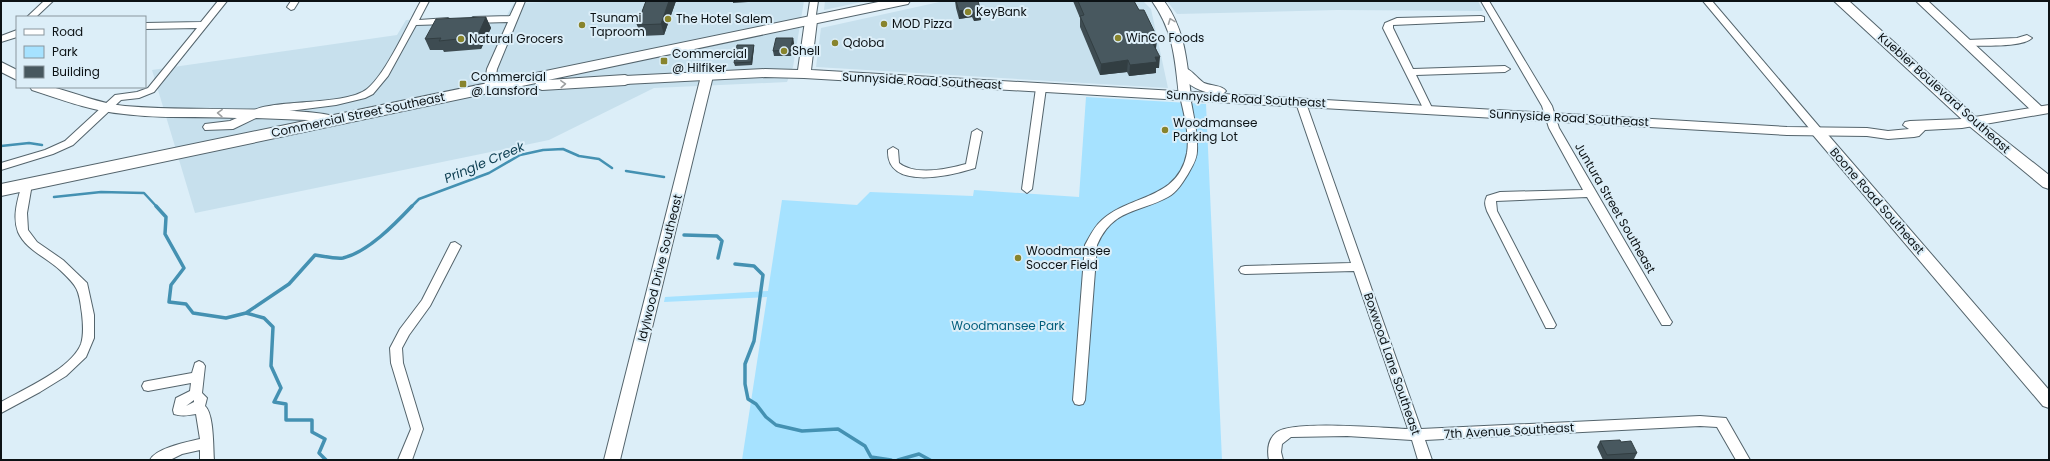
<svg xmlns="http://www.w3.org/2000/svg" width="2050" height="461" viewBox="0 0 2050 461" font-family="Poppins,sans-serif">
  <rect width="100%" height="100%" fill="#dceef8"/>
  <path fill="#c7e0ed" d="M588 1H804L793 67 787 82 654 88 549 140 195 213 152 70 397 35 406 20 507 15 514 3Z
    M825 1H866L824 10Z
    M944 1H1143L1151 9 1168 88 816 67 821 28Z
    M1167 1H1478L1483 11 1337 10 1177 14Z"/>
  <path fill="#a6e2ff" d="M1086 97 1206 104 1222 460H742L767 297 664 302 665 297 768 291 782 200 857 205 870 192 973 196 974 190 1079 197Z"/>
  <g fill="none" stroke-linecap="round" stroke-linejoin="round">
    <path stroke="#4491b2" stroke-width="2.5" d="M1 146 29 143 42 145
      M626 171 664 177
      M54 197 101 192 144 193 157 207
      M411 207 419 199 489 173 520 155 543 150 563 149 579 156 599 159 612 168"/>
    <path stroke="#4491b2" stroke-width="3.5" d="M156 206 166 217 165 234 184 268 171 285 169 302 186 304 193 313 226 318 246 313 289 284 315 255C323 256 335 259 343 258 368 252 395 224 412 206
      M684 235 717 236 722 241 718 258
      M735 264 754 266 763 275 754 341 745 364V384L748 399 756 404 766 417 776 425 802 431 838 429 865 446 871 457 891 460
      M246 313 264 318 273 327 271 366 281 388 274 402 286 404V420H312V432L325 439 319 453 326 460
      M898 460 919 454 930 460"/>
    <defs>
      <path id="minor" d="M44 1H53L36 17H27Z
        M218 1H227L154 92 139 98 121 100 73 145 53 154 1 170V163L45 150 65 141 115 95 137 92 148 88 197 28 145 29V23L201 22Z
        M291 1H299L294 9 291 10 287 7Z
        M421 1H429L419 20 448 18 452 21 448 24 416 25 388 76 373 94 365 98 336 105 251 116 249 114C261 98 345 107 367 89 386 74 409 22 421 1Z
        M517 1H525L497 69 494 88 492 90H486L484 88 487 69 508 22 473 23 469 20 473 17 510 16Z
        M810 1H818L815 21 811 24 807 21Z
        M1481 1H1489L1552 106 1559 128 1670 319 1672 322 1670 325H1662L1587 197 1496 201 1497 211 1556 325 1554 328H1546L1487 211C1485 205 1484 202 1487 196L1500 192 1583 190 1549 128 1542 106Z
        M1703 1H1712L1822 130 1823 132 1822 134H1814Z
        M1481 16 1484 17V21L1393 25V28L1413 69 1505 66 1510 69 1505 72 1416 75 1433 110 1428 113 1425 112 1383 28 1385 23 1397 18Z
        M17 30V37L1 42V36Z
        M2027 35 2032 38C2022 48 1981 45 1967 46L1962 43 1967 40 2017 38Z
        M1041 85 1046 88 1032 189 1027 193 1022 189 1036 88Z
        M1185 93 1190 96C1193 114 1198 132 1197 151 1197 159 1192 167 1188 174 1183 182 1177 192 1168 197 1139 213 1113 208 1097 245L1085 400 1083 404 1079 405 1075 404 1073 400 1085 245C1090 236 1094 227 1102 220 1131 194 1178 200 1187 153 1190 135 1184 114 1180 96Z
        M1301 100 1306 103 1421 429 1700 416 1726 418 1750 460H1736L1717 427 1700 426 1425 440 1432 460H1418L1412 440 1347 436 1291 437 1282 444 1281 452 1283 460H1269C1267 450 1268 439 1277 432 1294 420 1383 428 1408 429L1354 271 1245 274 1241 273 1239 270 1241 267 1245 266 1351 263 1296 103Z
        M977 129 982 132 975 168C950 176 886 191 888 150L893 147 898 150 899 163C915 176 948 169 966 164L972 132Z
        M27 180 32 184 27 213 28 230 37 242 63 260 87 283 94 315V338L86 357 66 376 40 392 1 413V402C24 389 71 369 81 344 84 335 83 323 82 314 79 289 78 287 60 270 46 257 26 250 18 232 12 216 18 199 22 184Z
        M455 242 461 246 430 306 409 335 402 348 403 363 423 429 412 460H398L411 429 391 363 390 348 400 329 422 300 451 243Z
        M199 361 203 363 205 366 202 393 207 398 205 406C214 414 213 447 214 460H200V450L182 454 170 460H150C156 448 187 442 200 439L196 414C189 415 183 417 174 414L173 410 176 398 190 391 191 383 148 391 144 390 142 386 144 382 148 381 192 373 195 363ZM194 400V402L186 406Z"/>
      <path id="tertiary" d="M1152 1H1164C1185 29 1187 62 1191 96L1189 99H1181L1179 96C1175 60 1174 32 1152 1Z
        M1916 1H1928L2042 107 2044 110 2042 113H2034Z
        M707 72 713 76 620 460H604L701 76Z
        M1818 128 1823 129 2049 390V408L2043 406 1813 135 1812 132 1813 129Z"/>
      <path id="secondary" d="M811 17 817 21 811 70 1210 93C1196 90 1185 83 1177 71L1183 67C1191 69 1197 78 1204 83 1211 86 1222 85 1226 91L1223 94 1787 127 1867 128 1888 131 1909 129 1903 125 1905 122 1910 121 1962 119 2049 105V113L1962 128 1925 130 1919 136 1914 137 1888 139 1867 136 1787 135 804 78 765 77 625 84 619 80 625 76 765 69 798 70 805 21Z
        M1 62 17 70V80L1 72Z
        M30 87C37 87 45 86 52 87 76 93 100 104 125 106 173 110 220 108 268 110 291 111 315 111 338 117L340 120 338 123 333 124 307 120 256 118 233 129 205 130 203 127 205 124 230 121 237 118C199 116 162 119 124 114 92 111 62 100 32 90Z"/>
      <path id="primary" d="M883 1H910L908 4 903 5 548 80 625 75 630 77 632 80 630 83 625 85 542 90 537 88 535 85 536 83 1 196V184Z
        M1834 1H1849L1978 119 2049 175V189L2043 187 1968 125Z"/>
    </defs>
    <use href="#minor" stroke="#54646c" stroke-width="2"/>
    <use href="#tertiary" stroke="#54646c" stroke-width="2"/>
    <use href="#secondary" stroke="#54646c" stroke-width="2"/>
    <use href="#primary" stroke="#54646c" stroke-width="2"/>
    <use href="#minor" fill="#fff" fill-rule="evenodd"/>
    <use href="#tertiary" fill="#fff" fill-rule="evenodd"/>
    <use href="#secondary" fill="#fff" fill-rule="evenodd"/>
    <use href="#primary" fill="#fff" fill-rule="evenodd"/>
  </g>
  <path fill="#3e4c52" d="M646 1H676L664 35 641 36 637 25Z
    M733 1H763L733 3Z
    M955 1H978L981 20 974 21 972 17 959 19 956 8Z
    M1073 1H1134L1139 10 1157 37 1156 48 1159 68H1156V73L1129 76 1127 72 1100 75 1080 27V18Z
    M486 17 491 28 481 49 444 52 443 50H430L425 39Z
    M793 38 794 44 791 56H774L773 51Z
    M754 45V47L752 65 735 66 734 63Z
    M1600 441 1621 442 1637 453 1634 459 1603 460 1597 447Z"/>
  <path fill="#323e42" d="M669 1H676L664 35 661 24Z
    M972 9V17L959 19V11Z
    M981 12V20L974 21 973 13Z
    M486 17 491 28 481 49 477 37Z
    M1157 37 1156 48 1149 49 1150 38Z
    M793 38 794 44 791 56 790 50Z
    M754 45V47L752 65 751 62Z
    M1155 57H1160L1159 68H1156V73L1129 76 1130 65Z
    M1128 60 1127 72 1100 75 1101 64Z"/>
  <path fill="#48585f" stroke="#323e42" d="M646 1H669L661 24 637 25Z
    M956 1H978L981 12 973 13 972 9 959 11Z
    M1078 1H1134L1139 10H1144L1157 37 1150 38 1160 57H1155L1157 62 1130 65 1128 60 1101 64 1080 16 1084 15Z
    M486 17 477 37 439 41 441 38 425 39 436 19Z
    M776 38H793L790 50 773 51Z
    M737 45H754L751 62 734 63Z
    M1620 440 1621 442 1631 441 1637 453 1607 455 1600 441Z"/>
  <defs><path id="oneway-chevron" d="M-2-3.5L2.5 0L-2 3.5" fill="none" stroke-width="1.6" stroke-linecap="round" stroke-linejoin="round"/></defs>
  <g stroke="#9ea0a1">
    <use href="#oneway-chevron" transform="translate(1171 21) rotate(-111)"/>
    <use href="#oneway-chevron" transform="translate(563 84) rotate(-3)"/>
    <use href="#oneway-chevron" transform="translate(220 113) rotate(-178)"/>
  </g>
  <g fill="#88842d" stroke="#dceef8" stroke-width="1.5">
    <circle cx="968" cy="12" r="4"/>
    <circle cx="668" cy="19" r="4"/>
    <circle cx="884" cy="24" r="4"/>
    <circle cx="582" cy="25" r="4"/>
    <circle cx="1118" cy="38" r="4"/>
    <circle cx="461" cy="39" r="4"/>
    <circle cx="835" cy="43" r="4"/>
    <circle cx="784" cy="51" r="4"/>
    <rect x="660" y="57" width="8" height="8" rx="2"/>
    <rect x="459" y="80" width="8" height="8" rx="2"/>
    <circle cx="1165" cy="130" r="4"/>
    <circle cx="1018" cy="258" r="4"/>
  </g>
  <g text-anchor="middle" stroke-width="4" stroke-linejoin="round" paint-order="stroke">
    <g font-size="12" fill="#0c1215" stroke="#dceef8" text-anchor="start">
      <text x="976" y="16">KeyBank</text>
      <text x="590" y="22">Tsunami<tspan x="590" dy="14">Taproom</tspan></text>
      <text x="676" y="23">The Hotel Salem</text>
      <text x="892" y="28">MOD Pizza</text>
      <text x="1126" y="42">WinCo Foods</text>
      <text x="469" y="43">Natural Grocers</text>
      <text x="843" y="47">Qdoba</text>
      <text x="792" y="55">Shell</text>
      <text x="672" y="58">Commercial<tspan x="672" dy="14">@ Hilfiker</tspan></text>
      <text x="471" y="81">Commercial<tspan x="471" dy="14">@ Lansford</tspan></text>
      <text x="1173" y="127">Woodmansee<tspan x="1173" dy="14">Parking Lot</tspan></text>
      <text x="1026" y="255">Woodmansee<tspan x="1026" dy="14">Soccer Field</tspan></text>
    </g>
    <g font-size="12" fill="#0c1215" stroke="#dceef8">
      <text transform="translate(922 81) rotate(3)" y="4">Sunnyside Road Southeast</text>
      <text transform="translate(1944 93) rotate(42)" y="4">Kuebler Boulevard Southeast</text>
      <text transform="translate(1246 99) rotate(3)" y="4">Sunnyside Road Southeast</text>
      <text transform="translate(358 115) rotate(-12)" y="4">Commercial Street Southeast</text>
      <text transform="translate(1569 118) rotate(3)" y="4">Sunnyside Road Southeast</text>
      <text transform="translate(1877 201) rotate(49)" y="4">Boone Road Southeast</text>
      <text transform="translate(1615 208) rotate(60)" y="4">Juntura Street Southeast</text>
      <text transform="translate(660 268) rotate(-76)" y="4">Idylwood Drive Southeast</text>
      <text transform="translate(1392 364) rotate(71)" y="4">Boxwood Lane Southeast</text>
      <text transform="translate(1509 431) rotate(-3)" y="4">7th Avenue Southeast</text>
    </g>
    <g font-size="12" fill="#005d7b" stroke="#dceef8">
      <text x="1008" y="330">Woodmansee Park</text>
    </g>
    <g font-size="13" font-style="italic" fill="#104053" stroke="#dceef8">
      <text transform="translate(484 162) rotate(-23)" y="5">Pringle Creek</text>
    </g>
  </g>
  <rect width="2050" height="461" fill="none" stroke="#0c1215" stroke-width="4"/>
  <rect x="16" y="16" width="130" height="72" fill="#dceef8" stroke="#89969d"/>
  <rect x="24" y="29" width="20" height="6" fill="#ffffff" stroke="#89969d"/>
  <text x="52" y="36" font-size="12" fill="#0c1215">Road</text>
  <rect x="24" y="46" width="20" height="12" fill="#a6e2ff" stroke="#89969d"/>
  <text x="52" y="56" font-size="12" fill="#0c1215">Park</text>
  <rect x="24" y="66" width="20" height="12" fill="#48585f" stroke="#89969d"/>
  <text x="52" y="76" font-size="12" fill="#0c1215">Building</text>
</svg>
